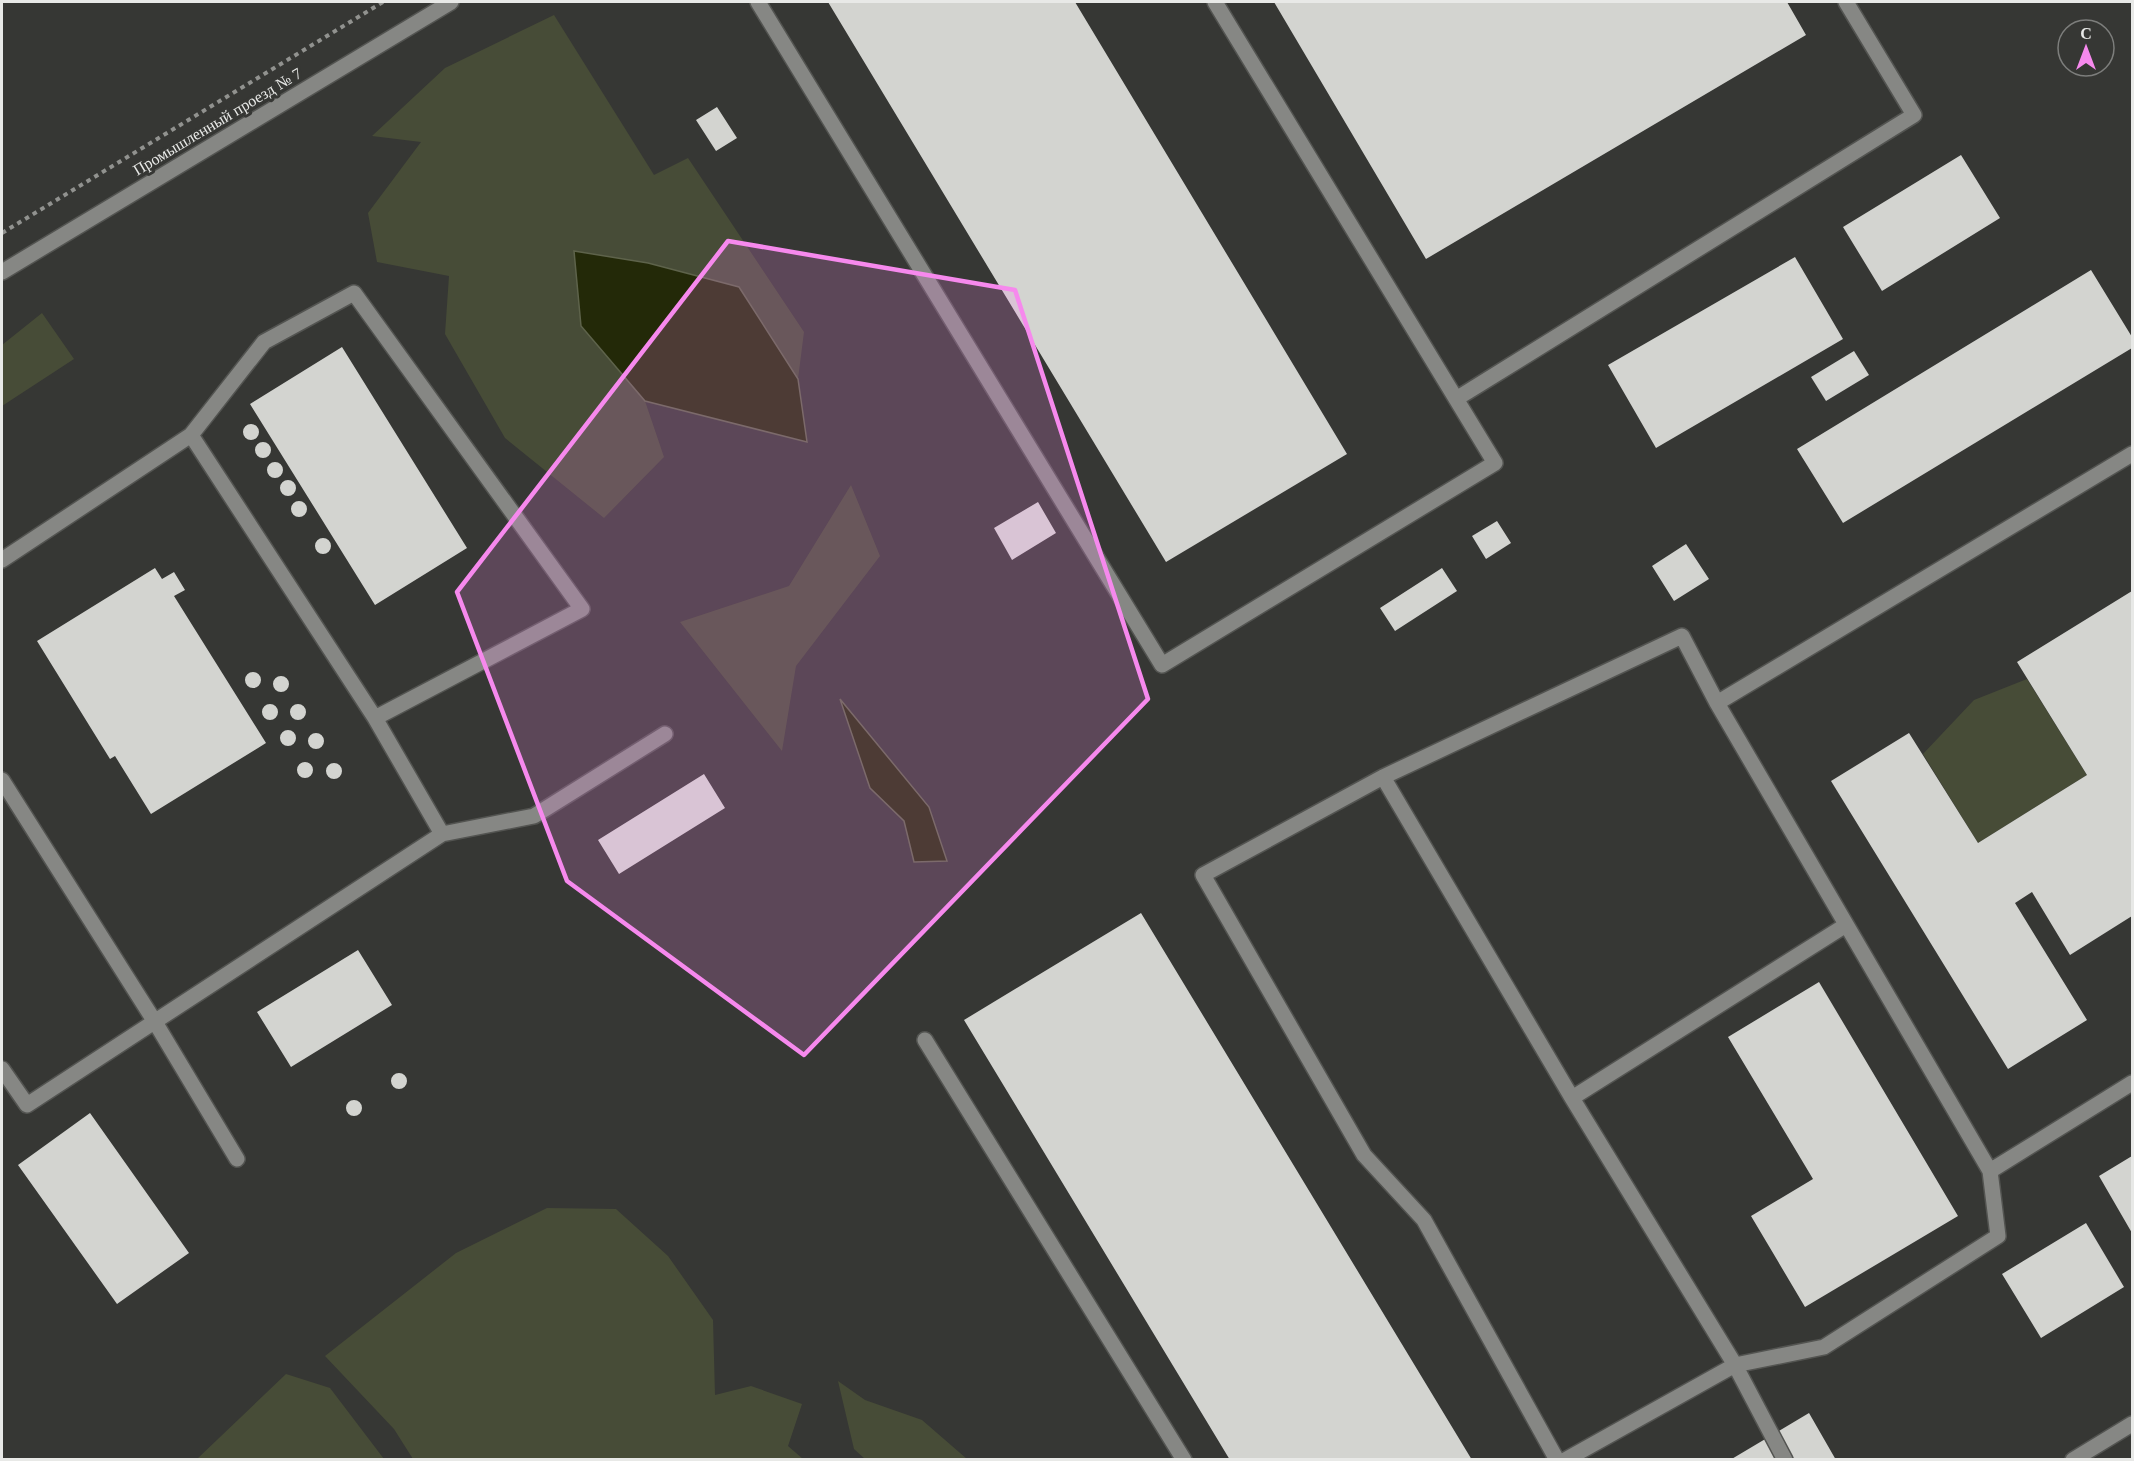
<svg xmlns="http://www.w3.org/2000/svg" width="2134" height="1461" viewBox="0 0 2134 1461" font-family="Georgia,serif">
  <rect width="100%" height="100%" fill="#363734"/>
  <path fill="#474c37" d="M554 15 654 175 688 158 804 332 798 379 739 287 581 326 645 401 664 457 604 518 505 438 445 334 449 276 377 262 368 213 421 142 372 136 445 68Z
    M42 313 74 359 2 406V345Z
    M851 485 880 556 796 666 782 751 680 622 789 586Z
    M2027 679 2087 775 1978 843 1923 754 1974 700Z
    M547 1208 616 1209 668 1256 713 1320 715 1395 751 1386 802 1404 788 1446 803 1459H413L394 1429 325 1356 456 1253Z
    M286 1374 330 1388 384 1459H197Z
    M838 1381 865 1400 922 1420 967 1459H865L854 1449Z"/>
  <path fill="#232908" stroke="#5e634b" stroke-width="1.5" d="M574 251 648 263 739 287 798 379 807 442 645 401 581 326Z
    M840 699 929 807 947 861 914 862 904 821 870 788Z"/>
  <path fill="#d3d4d0" d="M828 2H1075L1347 454 1166 562Z
    M1274 2H1787L1806 35 1426 259Z
    M717 107 737 138 716 151 696 120Z
    M1961 155 2000 218 1882 291 1843 227Z
    M1795 257 1843 339 1656 448 1608 365Z
    M2091 270 2132 337V348L1843 523 1797 449Z
    M342 347 467 548 375 605 250 404Z
    M1854 351 1869 375 1826 401 1811 377Z
    M243 432a8 8 0 1 1 16 0a8 8 0 1 1-16 0Z
    M255 450a8 8 0 1 1 16 0a8 8 0 1 1-16 0Z
    M267 470a8 8 0 1 1 16 0a8 8 0 1 1-16 0Z
    M280 488a8 8 0 1 1 16 0a8 8 0 1 1-16 0Z
    M291 509a8 8 0 1 1 16 0a8 8 0 1 1-16 0Z
    M1038 502 1056 533 1012 560 994 528Z
    M1497 521 1511 543 1486 559 1472 536Z
    M315 546a8 8 0 1 1 16 0a8 8 0 1 1-16 0Z
    M1686 544 1709 579 1674 601 1652 566Z
    M155 568 162 579 174 572 185 590 174 596 266 743 151 814 115 756 110 759 37 641Z
    M1442 568 1457 591 1395 631 1380 608Z
    M2132 591V916L2070 955 2032 892 2015 903 2087 1020 2008 1069 1831 781 1909 733 1978 843 2087 775 2017 662Z
    M245 680a8 8 0 1 1 16 0a8 8 0 1 1-16 0Z
    M273 684a8 8 0 1 1 16 0a8 8 0 1 1-16 0Z
    M262 712a8 8 0 1 1 16 0a8 8 0 1 1-16 0Z
    M290 712a8 8 0 1 1 16 0a8 8 0 1 1-16 0Z
    M280 738a8 8 0 1 1 16 0a8 8 0 1 1-16 0Z
    M308 741a8 8 0 1 1 16 0a8 8 0 1 1-16 0Z
    M297 770a8 8 0 1 1 16 0a8 8 0 1 1-16 0Z
    M326 771a8 8 0 1 1 16 0a8 8 0 1 1-16 0Z
    M704 774 725 808 619 874 598 840Z
    M1141 913 1472 1460H1230L964 1020Z
    M358 950 392 1005 291 1067 257 1012Z
    M1819 982 1958 1216 1805 1307 1751 1216 1813 1179 1728 1037Z
    M391 1081a8 8 0 1 1 16 0a8 8 0 1 1-16 0Z
    M346 1108a8 8 0 1 1 16 0a8 8 0 1 1-16 0Z
    M90 1113 189 1253 117 1304 18 1165Z
    M2132 1156V1233L2099 1176Z
    M2086 1223 2124 1287 2041 1338 2002 1274Z
    M1809 1413 1836 1460H1730Z"/>
  <g fill="none" stroke-linecap="round" stroke-linejoin="round">
    <defs>
      <path id="minor" d="M758 2 1162 665 1495 463 1215 2
        M2 272 451 2
        M1456 399 1914 115 1846 2
        M191 435 375 718 442 834
        M2 560 191 435 264 342 354 293 582 609 375 718
        M1717 703 2132 454
        M1383 777 1572 1098 1735 1365 1785 1460
        M2 780 155 1022 237 1159
        M925 1040 1184 1460
        M2 1069 27 1105 442 834 534 816 665 734
        M1572 1098 1846 925
        M1557 1460 1424 1220 1364 1155 1203 875 1383 777 1682 636 1717 703 1990 1171 2132 1083
        M1565 1460 1735 1365 1824 1347 1998 1236 1990 1171
        M2073 1460 2132 1424"/>
    </defs>
    <use href="#minor" stroke="#535451" stroke-width="18"/>
    <path stroke="#91928f" stroke-width="4" stroke-dasharray="4.5 4.5" stroke-linecap="butt" d="M2 233 383 2"/>
    <use href="#minor" stroke="#868784" stroke-width="15"/>
  </g>
  <path fill="#f689ed" fill-opacity="0.2" stroke="#f689ed" stroke-width="4.5" stroke-linejoin="round" d="M728 241 1015 290 1148 699 804 1055 567 881 457 592Z"/>
  <g text-anchor="middle" stroke-width="6" stroke-linejoin="round" paint-order="stroke">
    <g font-size="16" fill="#e8e9e7" stroke="#363734">
      <text transform="translate(217 121) rotate(-31)" y="6">Промышленный проезд № 7</text>
    </g>
  </g>
  <rect width="2134" height="1461" fill="none" stroke="#e8e9e7" stroke-width="6"/>
  <g transform="translate(2086 48)"><circle r="28" fill="#363734" stroke="#7d7e7c" stroke-width="1.5"/>
  <path d="M0-4.5L10 22L0 15L-10 22Z" fill="#f689ed"/>
  <text y="-9" font-size="16" font-weight="bold" text-anchor="middle" fill="#e8e9e7">С</text>
  </g>
</svg>
